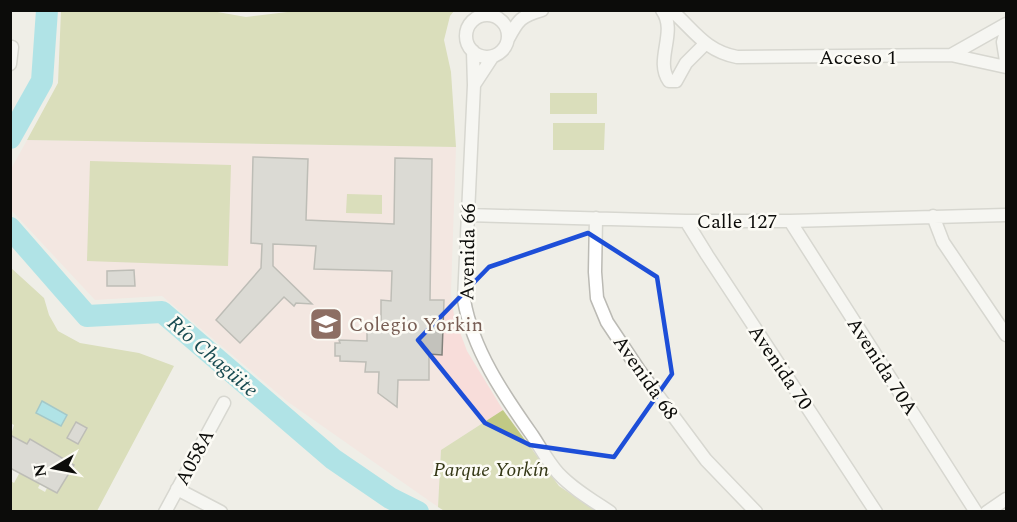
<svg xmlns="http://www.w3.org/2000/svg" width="1017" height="522" viewBox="0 0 1017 522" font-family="Spectral,serif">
  <rect width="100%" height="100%" fill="#efeee7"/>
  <path fill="#f8ddda" d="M27 140 456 147 451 293 454 316 467 351 503 410 441 450 438 507 288 402 162 296 95 300 11 210V169Z"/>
  <path fill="#c1c985" d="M206 10 246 17 304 10 454 11 450 16 444 40 451 72 456 147 27 140 58 83 61 11Z
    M550 93H597V114H550Z
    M553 123H605L604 150H553Z
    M90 161 231 165 228 266 87 261Z
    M347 194 382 195V214L346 213Z
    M10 267 44 298 49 315 58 331 80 343 139 353 174 366 97 511H11V481L14 483 20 472 40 484 38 488 45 492 47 488 57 493 73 465 27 444 11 435 14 425 10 423Z
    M503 410 559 486 596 511 446 512 438 507 441 450Z"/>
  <path fill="#65d6e5" stroke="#4a99a3" stroke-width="1.5" d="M42 401 67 415 61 426 36 413Z"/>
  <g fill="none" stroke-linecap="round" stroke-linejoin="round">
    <path stroke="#65d6e5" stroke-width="22" d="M10 138 42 81 47 10
      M10 228 87 316 162 312 333 459 390 498 418 512"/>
  </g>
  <path fill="#c3c2bc" stroke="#82817b" stroke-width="1.5" d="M253 157 308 159 306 220 394 224 395 158 432 159 430 300H444L442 355 429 354V380H398L397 407 378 393 379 372H365L366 362 340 361V356H335V343H340L339 340 367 341V326L381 327V300L391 301 392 271 314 269 316 246 273 244V266L312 304 296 303 294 306 284 297 240 343 216 320 261 268 262 244 251 243Z
    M134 270 135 286H107V271Z
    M76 422 87 428 78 444 67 438Z
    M10 435 27 444 30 439 74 465 57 493 10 468Z"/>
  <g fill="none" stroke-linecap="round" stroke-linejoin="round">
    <defs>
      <path id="street" d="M662 10C678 32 654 60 669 81H676L686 63 705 44
        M671 10C694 30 705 51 737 57L951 55 1006 24
        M466 36a21 21 0 1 1 42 0a21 21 0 1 1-42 0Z
        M1006 32 1003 42 1006 61
        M508 39C518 20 521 16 542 10
        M473 51 474 85 464 300C473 350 503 394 532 435 540 447 548 462 558 473 573 489 592 500 610 512
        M951 55 1006 67
        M10 64 12 47
        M474 85 493 56
        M467 215 686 221H790L1006 215
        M933 216 943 242 1006 335
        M596 218 595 272 597 298 607 322 639 370 706 460 756 512
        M686 221 707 255 876 512
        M790 221 976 512
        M177 489 221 512
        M165 512 224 403
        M987 512 1006 499"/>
    </defs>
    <use href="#street" stroke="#bbbab4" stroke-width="15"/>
    <use href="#street" stroke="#fff" stroke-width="12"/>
  </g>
  <path d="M0 0H1017V522H0ZM588 233 657 277 672 374 614 457 530 445 485 423 418 340 489 267Z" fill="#efeee7" fill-opacity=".55" fill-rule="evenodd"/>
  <path fill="none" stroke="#1d4ed8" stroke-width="4.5" stroke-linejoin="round" d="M588 233 657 277 672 374 614 457 530 445 485 423 418 340 489 267Z"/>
  <defs>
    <symbol id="school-square" viewBox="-11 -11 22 22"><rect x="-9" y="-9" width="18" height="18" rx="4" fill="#8d6e63" stroke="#fcfbf5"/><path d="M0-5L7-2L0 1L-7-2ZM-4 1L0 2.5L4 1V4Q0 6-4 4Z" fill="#fff"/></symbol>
  </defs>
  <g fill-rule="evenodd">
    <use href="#school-square" x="307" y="305" width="38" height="38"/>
  </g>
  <g text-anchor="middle" stroke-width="5" stroke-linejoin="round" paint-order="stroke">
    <g font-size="20" fill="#0c0c0a" stroke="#fcfbf5">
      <text x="858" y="64">Acceso 1</text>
      <text x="737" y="228">Calle 127</text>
      <text transform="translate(467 252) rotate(-89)" y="7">Avenida 66</text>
      <text transform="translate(883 366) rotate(57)" y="7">Avenida 70A</text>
      <text transform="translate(781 367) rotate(56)" y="7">Avenida 70</text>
      <text transform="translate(646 377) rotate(55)" y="7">Avenida 68</text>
      <text transform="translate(194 457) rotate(-62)" y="7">A058A</text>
    </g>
    <g font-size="20" fill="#785e54" stroke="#fcfbf5" text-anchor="start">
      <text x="349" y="331">Colegio Yorkin</text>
    </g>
    <g font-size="20" font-style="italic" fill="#343715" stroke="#fcfbf5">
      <text x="491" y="476">Parque Yorkín</text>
    </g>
    <g font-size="21" font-style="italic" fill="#184b51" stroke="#fcfbf5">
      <text transform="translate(213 356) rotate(41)" y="7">Río Chagüite</text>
    </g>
  </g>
  <rect width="1017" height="522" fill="none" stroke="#0c0c0a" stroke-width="24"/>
  <g transform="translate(54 468) rotate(260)" stroke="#fcfbf5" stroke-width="4.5" paint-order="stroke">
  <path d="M0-4.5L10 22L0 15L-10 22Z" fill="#0c0c0a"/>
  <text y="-9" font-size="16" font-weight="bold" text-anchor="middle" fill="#0c0c0a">N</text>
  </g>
</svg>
